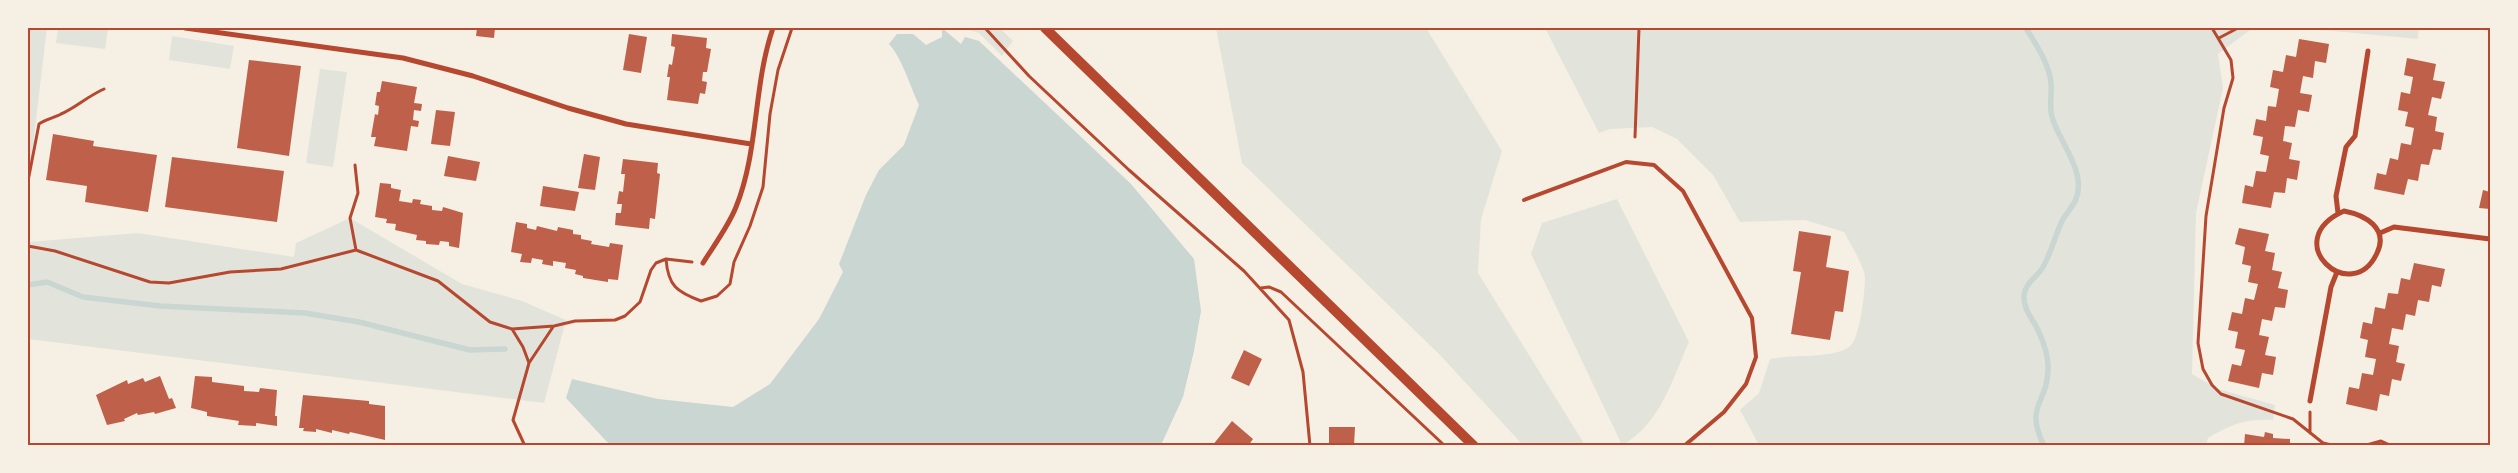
<svg xmlns="http://www.w3.org/2000/svg" width="2518" height="473" viewBox="0 0 2518 473" font-family="Overpass,sans-serif">
  <rect width="100%" height="100%" fill="#f6efe4"/>
  <path fill="#e2e4dc" d="M28 28H47L28 186Z
    M58 28H108L105 49 56 43Z
    M962 28H1000L1013 41 1002 56 979 33Z
    M1216 28H1426L1502 151 1481 219 1478 273 1585 445 1525 446 1521 443 1440 355 1242 163Z
    M1545 28H2284L2250 30 2218 54 2223 88 2196 213 2192 374 2218 389 2275 405 2273 420C2247 418 2231 424 2208 438L2206 445H1759L1740 410 1759 393 1770 359C1793 354 1831 359 1849 347 1860 340 1865 291 1865 277 1864 266 1850 243 1844 232L1805 220 1740 222 1713 175 1677 139 1652 127 1610 129 1599 133Z
    M2302 28H2419L2418 39Z
    M172 36 234 46 230 69 169 60Z
    M320 69 347 72 333 167 306 163Z
    M1617 199 1689 342C1673 378 1660 425 1622 445L1531 254 1542 223Z
    M350 218 462 284 522 301 566 320 544 403 28 339 29 242 138 233 294 257 296 243Z"/>
  <path fill="#c9d6d2" d="M942 28 961 44 965 37 979 41 1131 184 1194 259 1201 311 1194 351 1183 397 1161 445 609 444 566 398 572 379 658 399 733 407 770 384 819 319 843 272 839 264 866 195 879 170 904 145 919 105C910 86 902 58 889 44L897 34H913L926 45 942 37Z"/>
  <g fill="none" stroke-linecap="round" stroke-linejoin="round">
    <path stroke="#c9d6d2" stroke-width="5.5" d="M2026 28C2036 45 2049 63 2051 83 2052 94 2049 106 2052 117 2059 142 2087 172 2076 199 2073 207 2066 213 2062 221 2055 236 2051 253 2043 267 2038 276 2025 283 2024 295 2023 309 2032 318 2038 330 2043 341 2049 357 2048 370 2047 406 2024 404 2044 446
      M28 285 47 282 83 297 160 306 305 313 359 322 470 350 505 349"/>
  </g>
  <path fill="#bf614a" d="M477 28H495L494 38 476 36Z
    M629 34 647 37 641 73 623 70Z
    M672 34 707 38 706 48 711 49 707 72H703L702 81 707 82 705 94 700 93 698 104 667 100 670 77H667L669 64 672 65 675 47 671 46Z
    M2299 39 2329 44 2326 63 2315 61 2313 78 2303 76 2300 93 2312 95 2309 112 2298 110 2295 127 2285 126 2283 141 2292 143 2289 159 2300 161 2297 180 2287 178 2285 193 2274 192 2271 208 2242 203 2245 185 2253 187 2256 171 2266 172 2269 156 2260 154 2263 137 2253 135 2256 119 2266 121 2268 106 2276 107 2279 89 2270 87 2273 70 2283 72 2286 55 2296 57Z
    M2407 58 2436 64 2433 80 2445 82 2441 99 2432 97 2428 115 2437 117 2435 131 2444 133 2441 150 2433 149 2429 165 2421 164 2418 181 2408 179 2404 195 2374 189 2377 173 2386 175 2390 158 2398 160 2401 143 2411 145 2414 128 2405 126 2408 112 2398 110 2401 92 2410 94 2413 77 2404 75Z
    M249 60 301 66 289 156 237 148Z
    M382 81 417 87 414 103 422 104 421 111 414 110 413 120 419 121 418 127 411 126 407 151 374 146 376 137H371L375 114 378 115 379 106 375 105 377 92H380Z
    M436 110 455 112 450 146 431 144Z
    M53 134 94 141 93 146 157 155 148 212 85 202 87 186 46 180Z
    M584 154 600 157 595 190 578 188Z
    M448 156 480 162 476 181 444 176Z
    M172 157 284 171 277 222 165 207Z
    M623 159 658 163 657 173 660 174 655 219 650 218 649 229 615 225 616 213H621L622 204H617L619 191 623 192 625 174H621Z
    M380 183 391 184V188L401 190 399 201 412 203 413 199 421 200 420 204 432 206V210L442 211 443 207 463 213 459 248 449 246V242L440 241 439 245 426 244V241L416 240 417 235 395 230 396 224 386 223 387 219 375 217Z
    M543 186 579 192 575 211 540 206Z
    M2483 190 2490 192V209L2479 208Z
    M516 222 527 224V228L536 230 537 226 557 231 558 227 573 230V234L581 235V239L592 241 591 244 609 247 610 243 623 245 618 280 608 279V282L583 278V276L575 274 576 270 565 268 566 263 553 261V266L542 264 543 260 532 258 531 263 520 262 522 254 511 252Z
    M2239 228 2269 234 2265 251 2275 253 2272 270 2282 272 2278 288 2288 290 2285 308 2275 307 2272 321 2262 319 2259 335 2269 337 2265 355 2276 357 2273 375 2262 373 2259 388 2228 381 2232 364 2241 366 2245 350 2235 348 2238 332 2228 330 2232 312 2242 314 2245 298 2254 300 2258 284 2248 282 2251 266 2242 264 2245 247 2235 244Z
    M1799 231 1831 236 1826 267 1849 271 1843 312 1835 311 1830 340 1791 334 1801 272 1793 271Z
    M2414 263 2445 269 2441 287 2432 285 2429 302 2418 300 2415 316 2406 314 2403 330 2392 328 2389 344 2399 346 2396 362 2405 364 2401 381 2392 379 2389 396 2380 394 2377 411 2346 404 2349 387 2359 389 2362 373 2373 375 2376 359 2365 357 2368 340 2360 338 2363 322 2372 324 2375 307 2385 309 2388 293 2398 294 2401 278 2410 280Z
    M1244 350 1262 359 1249 386 1231 378Z
    M160 376 169 399 172 398 176 408 155 414 154 412 138 415 137 413 124 419 125 421 107 425 96 395 127 380 128 384 143 378 145 382Z
    M195 376 212 377V382L244 386V391L259 392 260 388 277 390 275 416H277V426L256 423V426L238 425 239 421 207 416V412L191 408Z
    M303 395 369 401V404L385 406V440L350 432 349 434 332 430V433L316 429V432L303 431 304 428H299Z
    M1232 421 1253 439 1248 446H1212Z
    M1329 427H1355L1354 446H1329Z
    M2265 432 2273 434V438L2290 439V446H2244L2245 434 2264 437Z"/>
  <g fill="none" stroke-linecap="round" stroke-linejoin="round">
    <path stroke="#b5482f" stroke-width="3" d="M985 28 1029 76 1129 170 1244 271 1289 320 1303 372 1310 446
      M2212 28 2231 60 2233 78 2224 108 2206 216 2198 343 2203 369 2212 385 2221 394 2293 419 2323 443 2336 446
      M2359 28H2384
      M2219 38 2238 28
      M1635 137 1639 28
      M355 165 358 193 350 218 356 250
      M28 181 39 124C46 119 54 118 61 114 75 108 88 96 104 89
      M28 246 55 251 150 282 169 283 230 272 281 269 356 250 438 281 490 322 512 329 554 326 575 321 615 320 625 316 640 302 651 270 656 263 666 259 692 262
      M666 259C668 286 677 292 701 301L717 296 730 284 734 262 750 226 763 187 770 114 778 70 792 28
      M1261 288 1269 287 1281 292 1445 446
      M512 329 523 347 529 363
      M2310 412V433
      M525 446 513 420 529 363 553 327
      M2363 446 2381 441 2392 446"/>
    <path stroke="#b5482f" stroke-width="4" d="M1524 200 1626 162 1654 165 1683 191 1752 318 1756 357 1746 384 1724 412 1684 446
      M455 446V445"/>
    <path stroke="#b5482f" stroke-width="5" d="M185 28 403 58 473 76 568 108 626 124 751 144
      M2344 211C2365 215 2389 228 2377 253 2352 308 2277 241 2344 211Z
      M2338 213 2336 196 2346 147 2355 136 2368 51
      M2380 233 2394 227 2490 239
      M703 263C714 245 728 227 736 207 759 150 753 86 773 28
      M2310 401 2331 287 2337 272"/>
    <path stroke="#b5482f" stroke-width="10" d="M1045 28 1474 446"/>
  </g>
  <rect width="2518" height="473" fill="none" stroke="#f6efe4" stroke-width="58"/>
  <rect x="29" y="29" width="2460" height="415" fill="none" stroke="#b5482f" stroke-width="2"/>
</svg>
